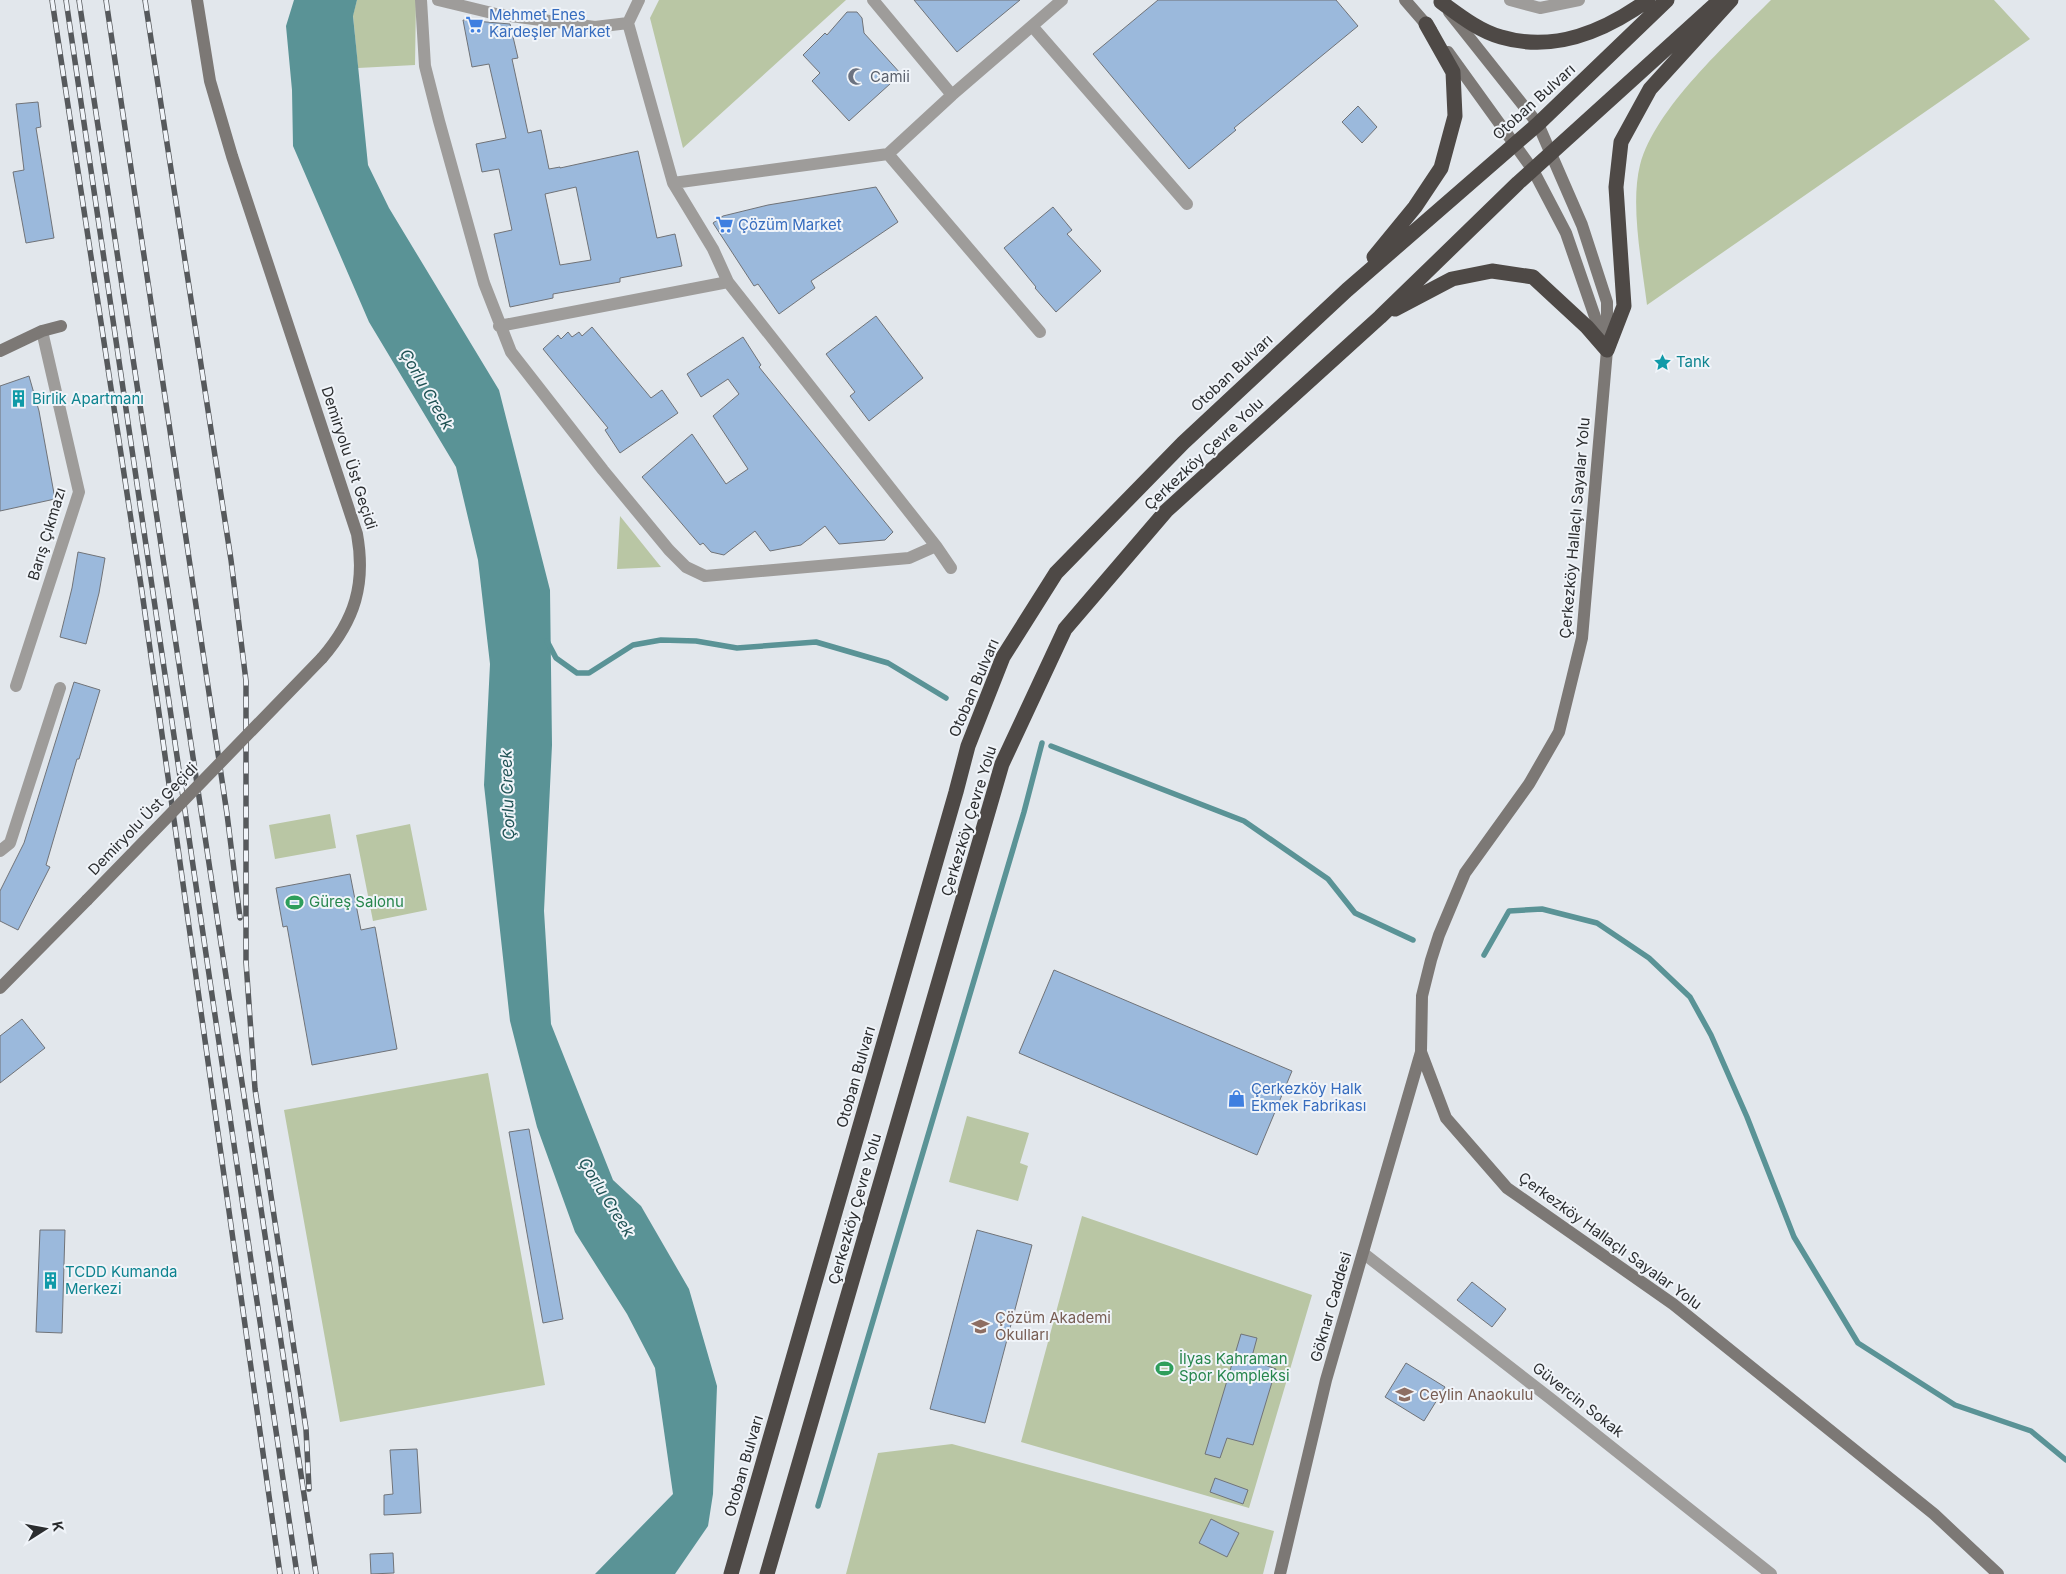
<svg xmlns="http://www.w3.org/2000/svg" width="2066" height="1574" viewBox="0 0 2066 1574" font-family="Inter,sans-serif">
  <rect width="100%" height="100%" fill="#e2e7ec"/>
  <path fill="#b9c6a4" d="M357 0H416L415 65 358 68 353 15Z
    M659 0H846L683 148 650 18Z
    M1771 0H1994L2030 39 1647 305C1642 264 1630 205 1640 165 1655 108 1729 42 1771 0Z
    M620 516 661 567 617 569Z
    M330 814 336 848 275 859 269 825Z
    M410 824 427 910 373 921 356 835Z
    M488 1073 545 1385 340 1422 284 1110Z
    M967 1116 1029 1133 1020 1163 1028 1166 1018 1201 949 1182Z
    M1082 1216 1312 1295 1249 1508 1021 1442Z
    M952 1444 1274 1531 1263 1574H846L878 1453Z"/>
  <path fill="#5a9396" d="M294 0H357L353 16 368 165 389 208 499 390 550 590 552 745 544 911 551 1024 613 1180 641 1206 689 1289 717 1386 713 1494 708 1526 675 1574H595L673 1494 655 1368 627 1314 575 1232 537 1127 510 1021 484 785 490 664 478 560 456 467 369 322 293 146 292 90 286 26Z"/>
  <g fill="none" stroke-linecap="round" stroke-linejoin="round">
    <path stroke="#5a9396" stroke-width="5.5" d="M547 641 556 658 577 673H589L633 645 661 640 696 641 737 648 816 642 888 663 946 698
      M1051 746 1244 821 1328 879 1355 913 1413 940
      M1484 955 1509 911 1542 909 1597 923 1649 958 1690 997 1711 1035 1747 1117 1794 1237 1858 1343 1955 1405 2031 1431 2066 1460
      M818 1506 1024 812 1042 743"/>
  </g>
  <path fill="#9bb9dc" stroke="#707378" fill-rule="evenodd" d="M914 0H1020L957 52Z
    M1158 0H1336L1358 26 1234 128 1236 130 1189 169 1093 54Z
    M847 12H857L862 18 864 33 901 74 849 121 812 81 820 73 803 55 825 33 827 35Z
    M463 20 510 24 518 58 512 59 528 133 541 130 549 169 560 167V168L638 151 657 238 675 234 682 266 620 278V282L553 294V298L510 307 494 234 512 230 499 169 482 172 476 144 506 138 489 64 472 67ZM576 187 591 260 560 265 545 194Z
    M38 102 41 127 36 128 54 238 26 243 13 172 24 170 16 104Z
    M1358 106 1377 127 1362 143 1342 122Z
    M876 187 898 222 811 281 815 288 779 314 758 284 754 286 713 223 723 216 768 205Z
    M1053 207 1072 230 1067 234 1101 271 1056 312 1035 288 1036 287 1004 248Z
    M876 316 923 378 869 421 850 396 855 392 826 354Z
    M592 327 651 398 662 390 678 413 620 453 605 430 608 428 543 349 558 335 561 339 568 332 572 337 579 332 582 336Z
    M743 337 761 365 759 367 893 532 885 540 839 544 825 526 801 545 770 551 755 531 724 555 711 552 703 543 700 545 642 477 692 434 726 484 748 469 713 416 739 394 728 379 701 397 687 374Z
    M29 376 39 411 55 499 0 511V386Z
    M78 552 105 558 99 593 86 644 60 637 72 588Z
    M74 682 100 690 79 759H77L46 865 50 867 18 930 0 921V891L24 843Z
    M350 874 361 930 375 927 397 1049 312 1065 287 926 283 927 276 888Z
    M1054 970 1292 1071 1257 1155 1019 1053Z
    M22 1019 45 1048 0 1083V1036Z
    M529 1129 563 1319 543 1323 509 1132Z
    M40 1230H65L62 1333 36 1332Z
    M977 1230 1032 1245 985 1423 930 1409Z
    M1472 1282 1506 1309 1492 1327 1457 1300Z
    M1241 1334 1257 1338 1251 1360 1276 1369 1253 1445 1227 1438 1220 1458 1205 1454Z
    M1406 1363 1445 1387 1424 1421 1385 1397Z
    M417 1449 421 1513 384 1515V1495L393 1494 390 1450Z
    M1215 1478 1248 1490 1243 1504 1210 1492Z
    M1211 1519 1239 1533 1227 1557 1199 1543Z
    M393 1553 394 1573 371 1574 370 1554Z"/>
  <g fill="none" stroke-linecap="round" stroke-linejoin="round">
    <path stroke="#9e9c9a" stroke-width="12" d="M421 0 425 66 439 121 484 283 511 352 603 470 669 550 686 567 705 576 909 558 936 546
      M438 0 496 14 595 27 628 23
      M639 0 628 23 673 183 888 154
      M873 0 952 95
      M1510 0 1540 8 1579 0
      M1032 26 1187 204
      M673 183 713 249 728 282 936 546 951 568
      M499 326 728 282
      M1040 332 888 154 952 95 1062 0
      M16 686 79 492 42 331
      M0 851 10 843 60 688
      M1363 1253 1551 1399 1771 1574"/>
    <path stroke="#7c7875" stroke-width="12" d="M197 0 210 81 232 156 357 534C366 584 355 620 322 658
      M1405 0 1431 30
      M1449 12 1538 124 1582 225 1607 302V350L1582 638 1559 732 1529 784 1465 873 1439 935 1431 960 1422 996 1421 1052 1446 1118 1507 1188 1673 1304 1934 1514 1998 1574
      M1448 52 1533 170 1566 233 1603 340
      M0 351 42 331 61 326
      M0 988 87 900
      M1280 1574 1326 1380 1421 1052"/>
    <path stroke="#4e4946" stroke-width="15" d="M1441 2C1459 15 1479 31 1501 37 1555 53 1605 31 1648 0
      M1374 257 1415 207 1441 168 1455 116 1453 72 1426 24
      M1395 309 1452 279 1492 271 1533 277 1587 327 1607 350 1624 306 1616 187 1621 142 1650 89 1731 0
      M731 1574 956 792 968 746 1003 657 1056 573 1183 443 1347 290 1538 124 1667 0
      M767 1574 1002 764 1065 629 1166 511 1380 317 1518 183 1720 0"/>
    <defs>
      <path id="rail" d="M52 0 142 592 280 1574
        M66 0 297 1574
        M79 0 316 1574
        M106 0 227 814 240 918
        M145 0 231 560 246 681V962L255 1089 306 1429 309 1489"/>
    </defs>
    <use href="#rail" stroke="#56595c" stroke-width="5.5"/>
    <use href="#rail" stroke="#f0f4f9" stroke-width="4" stroke-dasharray="11" stroke-linecap="butt"/>
    <path stroke="#7c7875" stroke-width="12" d="M87 900 322 658"/>
  </g>
  <defs>
    <symbol id="supermarket-bare" viewBox="-9 -9 18 18"><path d="M-6-5.5h2.5l.6 2H6L4.5 2H-2.5L-4.4-4H-6ZM-1.5 3.2a1.3 1.3 0 1 0 .1 0ZM3 3.2a1.3 1.3 0 1 0 .1 0Z" fill="#3f7fe0" stroke="#f0f4f9" stroke-width="2.5" paint-order="stroke"/></symbol>
    <symbol id="mosque-bare" viewBox="-9 -9 18 18"><path d="M3.5-4.9A6 6 0 1 0 3.5 4.9A5 5 0 1 1 3.5-4.9Z" fill="#6b7280" stroke="#f0f4f9" stroke-width="2.5" paint-order="stroke"/></symbol>
    <symbol id="sight-bare" viewBox="-9 -9 18 18"><path d="M0-6L1.8-2.2L6-1.7L2.9 1.2L3.7 5.4L0 3.3L-3.7 5.4L-2.9 1.2L-6-1.7L-1.8-2.2Z" fill="#0f9aa8" stroke="#f0f4f9" stroke-width="2.5" paint-order="stroke"/></symbol>
    <symbol id="building-bare" viewBox="-9 -9 18 18"><path d="M-4-6H4V6H1V3H-1V6H-4ZM-2.5-4.3h1.7v1.8h-1.7ZM.8-4.3h1.7v1.8H.8ZM-2.5-1h1.7V.8h-1.7ZM.8-1h1.7V.8H.8Z" fill="#0f9aa8" stroke="#f0f4f9" stroke-width="2.5" paint-order="stroke"/></symbol>
    <symbol id="stadium-bare" viewBox="-9 -9 18 18"><path d="M0-5a6.5 5 0 1 0 0 10a6.5 5 0 1 0 0-10ZM-3.5-1.8h7v3.6h-7Z" fill="#2e9e5b" stroke="#f0f4f9" stroke-width="2.5" paint-order="stroke"/></symbol>
    <symbol id="shop-bare" viewBox="-9 -9 18 18"><path d="M-5-2.5h2.3a2.7 3.5 0 0 1 5.4 0H5L5.5 6h-11ZM-1.5-2.5h3a1.5 2.3 0 0 0-3 0Z" fill="#3f7fe0" stroke="#f0f4f9" stroke-width="2.5" paint-order="stroke"/></symbol>
    <symbol id="school-bare" viewBox="-9 -9 18 18"><path d="M0-5L7-2L0 1L-7-2ZM-4 1L0 2.5L4 1V4Q0 6-4 4Z" fill="#8d6e63" stroke="#f0f4f9" stroke-width="2.5" paint-order="stroke"/></symbol>
  </defs>
  <g fill-rule="evenodd">
    <use href="#supermarket-bare" x="462" y="12" width="25" height="25"/>
    <use href="#mosque-bare" x="844" y="64" width="25" height="25"/>
    <use href="#supermarket-bare" x="712" y="212" width="25" height="25"/>
    <use href="#sight-bare" x="1650" y="350" width="25" height="25"/>
    <use href="#building-bare" x="6" y="386" width="25" height="25"/>
    <use href="#stadium-bare" x="282" y="890" width="25" height="25"/>
    <use href="#shop-bare" x="1224" y="1086" width="25" height="25"/>
    <use href="#building-bare" x="38" y="1268" width="25" height="25"/>
    <use href="#school-bare" x="968" y="1314" width="25" height="25"/>
    <use href="#stadium-bare" x="1152" y="1356" width="25" height="25"/>
    <use href="#school-bare" x="1392" y="1382" width="25" height="25"/>
  </g>
  <g text-anchor="middle" stroke-width="4" stroke-linejoin="round" paint-order="stroke">
    <g font-size="15" fill="#366cbe" stroke="#f0f4f9" text-anchor="start">
      <text x="489" y="20">Mehmet Enes<tspan x="489" dy="17">Kardeşler Market</tspan></text>
      <text x="738" y="230">Çözüm Market</text>
      <text x="1251" y="1094">Çerkezköy Halk<tspan x="1251" dy="17">Ekmek Fabrikası</tspan></text>
    </g>
    <g font-size="15" fill="#5b616d" stroke="#f0f4f9" text-anchor="start">
      <text x="870" y="82">Camii</text>
    </g>
    <g font-size="15" fill="#2b2d2f" stroke="#f0f4f9">
      <text transform="translate(1534 102) rotate(-42)" y="5">Otoban Bulvarı</text>
      <text transform="translate(1232 373) rotate(-43)" y="5">Otoban Bulvarı</text>
      <text transform="translate(1204 454) rotate(-43)" y="5">Çerkezköy Çevre Yolu</text>
      <text transform="translate(349 458) rotate(72)" y="5">Demiryolu Üst Geçidi</text>
      <text transform="translate(1575 528) rotate(-85)" y="5">Çerkezköy Hallaçlı Sayalar Yolu</text>
      <text transform="translate(47 534) rotate(-73)" y="5">Barış Çıkmazı</text>
      <text transform="translate(974 688) rotate(-67)" y="5">Otoban Bulvarı</text>
      <text transform="translate(143 819) rotate(-46)" y="5">Demiryolu Üst Geçidi</text>
      <text transform="translate(969 821) rotate(-73)" y="5">Çerkezköy Çevre Yolu</text>
      <text transform="translate(856 1077) rotate(-74)" y="5">Otoban Bulvarı</text>
      <text transform="translate(855 1209) rotate(-74)" y="5">Çerkezköy Çevre Yolu</text>
      <text transform="translate(1610 1241) rotate(36)" y="5">Çerkezköy Hallaçlı Sayalar Yolu</text>
      <text transform="translate(1331 1307) rotate(-74)" y="5">Göknar Caddesi</text>
      <text transform="translate(1578 1400) rotate(38)" y="5">Güvercin Sokak</text>
      <text transform="translate(744 1466) rotate(-74)" y="5">Otoban Bulvarı</text>
    </g>
    <g font-size="15" fill="#0d838f" stroke="#f0f4f9" text-anchor="start">
      <text x="1676" y="367">Tank</text>
      <text x="32" y="404">Birlik Apartmanı</text>
      <text x="65" y="1277">TCDD Kumanda<tspan x="65" dy="17">Merkezi</tspan></text>
    </g>
    <g font-size="15" fill="#27864d" stroke="#f0f4f9" text-anchor="start">
      <text x="309" y="907">Güreş Salonu</text>
      <text x="1179" y="1364">İlyas Kahraman<tspan x="1179" dy="17">Spor Kompleksi</tspan></text>
    </g>
    <g font-size="15" fill="#785e54" stroke="#f0f4f9" text-anchor="start">
      <text x="995" y="1323">Çözüm Akademi<tspan x="995" dy="17">Okulları</tspan></text>
      <text x="1419" y="1400">Ceylin Anaokulu</text>
    </g>
    <g font-size="16" font-style="italic" fill="#205355" stroke="#f0f4f9">
      <text transform="translate(427 389) rotate(60)" y="6">Çorlu Creek</text>
      <text transform="translate(507 795) rotate(-92)" y="6">Çorlu Creek</text>
      <text transform="translate(607 1197) rotate(58)" y="6">Çorlu Creek</text>
    </g>
  </g>
  <g transform="translate(45 1529) rotate(79)" stroke="#f0f4f9" stroke-width="4" paint-order="stroke">
  <path d="M0-4L9 19L0 12L-9 19Z" fill="#2b2d2f"/>
  <text y="-8" font-size="14" font-weight="bold" text-anchor="middle" fill="#2b2d2f">K</text>
  </g>
</svg>
